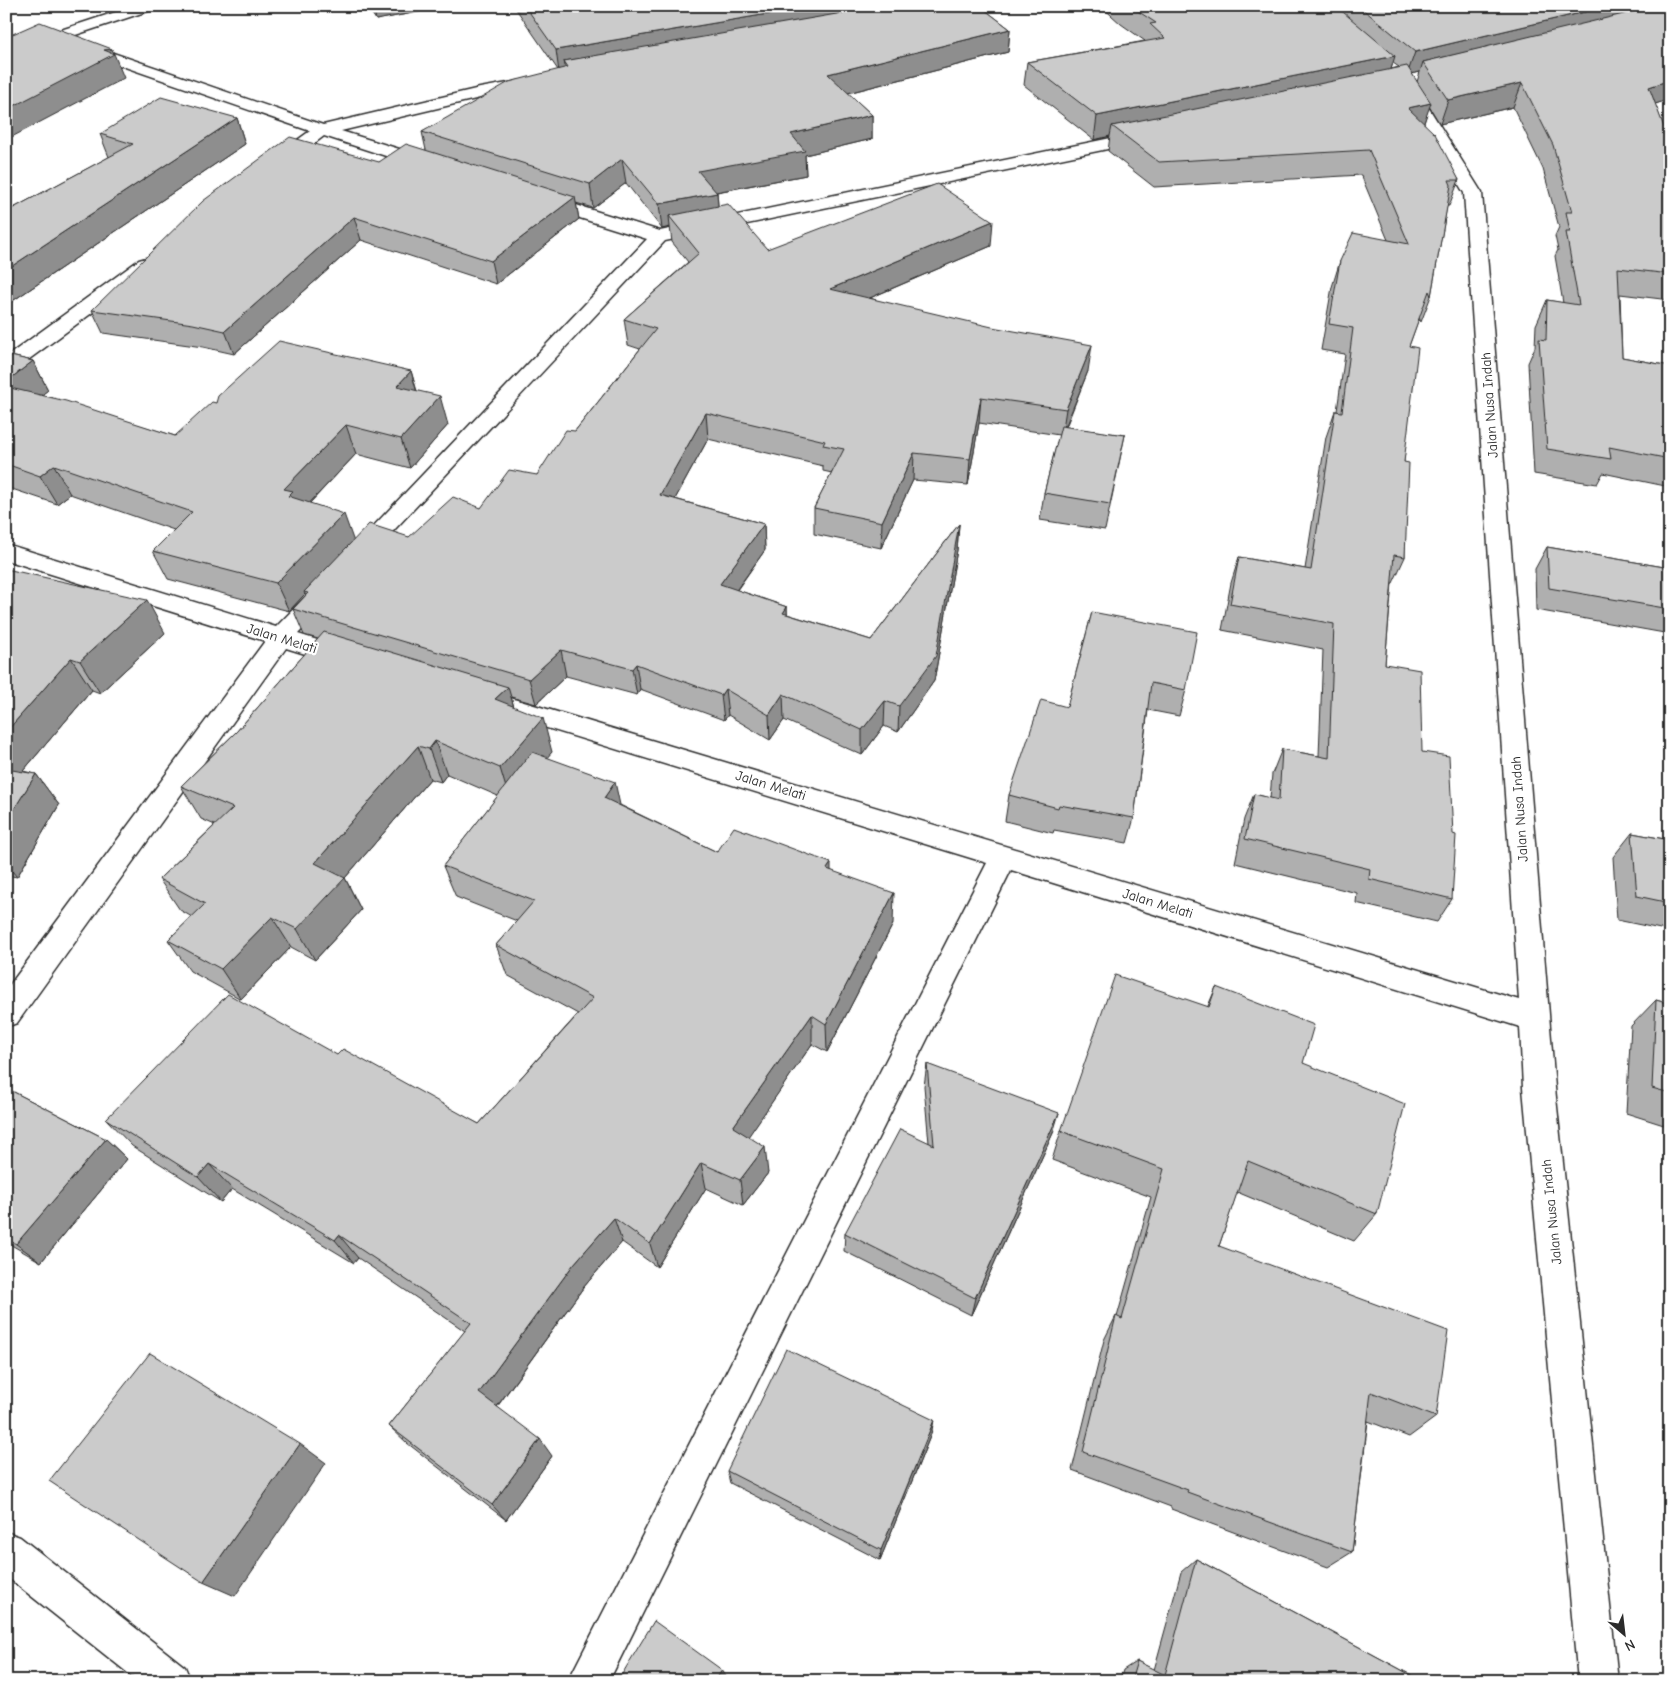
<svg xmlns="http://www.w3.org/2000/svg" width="1676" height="1687" viewBox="0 0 1676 1687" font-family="'Comic Neue',sans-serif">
  <rect width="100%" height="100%" fill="#fff"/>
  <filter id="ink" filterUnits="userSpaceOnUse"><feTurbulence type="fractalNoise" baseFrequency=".02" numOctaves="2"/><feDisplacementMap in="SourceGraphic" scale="10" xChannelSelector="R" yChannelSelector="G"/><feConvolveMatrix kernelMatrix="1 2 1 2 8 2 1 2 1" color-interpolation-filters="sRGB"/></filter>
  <g filter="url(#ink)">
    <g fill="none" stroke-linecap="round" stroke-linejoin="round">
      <path fill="#7e7e7e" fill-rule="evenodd" d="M6 6H20L6 12Z"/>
      <defs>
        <path id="street" d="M81 42 323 125 480 88 530 79 538 84 530 89 480 98 341 131 435 160 438 164 435 168H423L324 136 283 167H271L268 163 271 159 310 131 76 50 73 47 76 44Z
          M1407 81 1415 86 1482 193 1555 1088 1618 1681H1578L1523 1088 1520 1027 1011 870 609 1681H568L987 863 485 709 481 702 485 695 494 693 1519 1000 1464 193 1399 86Z
          M1145 131 1151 132 1153 136 1151 140 665 241 366 560 358 563 350 560 346 555 647 239 535 204 532 200 535 196H547L660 231Z
          M146 258 153 260 155 264 153 268 13 371 6 373V357L139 260Z
          M6 544 276 627 316 586 324 584 332 586 336 592 332 598 298 634 356 652 359 658 356 664 347 667 286 648 17 1023 6 1027V990L265 641 6 560Z
          M6 1532 20 1537 185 1667 191 1681H138L6 1576Z"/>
        <path id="highway" d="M134 6H156L154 9 6 58V48Z"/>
      </defs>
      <use href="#street" stroke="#2b2b2b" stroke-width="3"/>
      <use href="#highway" stroke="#2b2b2b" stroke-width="3"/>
      <use href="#street" fill="#fff" fill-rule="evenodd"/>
      <use href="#highway" fill="#fff" fill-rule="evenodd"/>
    </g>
    <path fill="#afafaf" stroke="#2b2b2b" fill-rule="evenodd" d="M367 6H449L376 20Z
      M514 6H980L1010 29 1008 52 848 93 872 115V139L805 155 806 175 717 192 718 206 767 249 991 246 870 298 1088 371 1066 427 1125 435 1105 530 1040 520 1044 493 1059 435 979 423 968 485 913 480 881 548 814 534V508L832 473 823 471V466L708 439 675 499 764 524 765 550 737 590 787 607V614L871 640 959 524 957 550 934 681 898 732 884 726 862 755 784 720 770 740 728 715 724 720 640 689 637 695 566 676 536 704 511 697 514 707 552 752 547 757 620 805 717 852 831 870 893 924 827 1052 812 1044 748 1136 768 1173 743 1205 706 1188 657 1267 622 1242 583 1288 497 1407 552 1456 506 1520 407 1443 389 1426 465 1331 358 1258 354 1263 232 1189 221 1202 132 1146 106 1119 337 1055 479 1124 578 1014 507 975 496 945 517 921 456 897 443 866 498 796 447 774 441 782 430 779 345 878 361 910 315 960 291 947 241 999 190 971 168 940 192 917 180 910 159 879 215 825 201 819 181 786 237 731 318 639 304 635 293 609 306 596 305 594 289 611 168 579 153 551 174 530 70 494 57 504 6 487V355L33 361 48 390 41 395 175 436 216 403 411 371 417 391 448 425 410 468 356 454 310 503 354 541 409 537 481 508 537 475 575 431 640 349 628 345 624 319 688 262 672 242 670 227 662 229 626 183 593 208 576 203 579 219 496 284 361 240 234 354 203 347 103 333 92 310 379 162 426 150 422 132 558 70Z
      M1101 6H1670V99L1655 104 1670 143V300L1620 294 1622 357 1670 366V487L1603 473 1597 484 1534 474 1528 363 1535 347 1536 325 1547 300 1563 303 1555 256 1558 250 1555 236 1559 227 1543 169 1513 107 1440 124 1429 106 1424 123 1459 180 1449 206H1447L1431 296 1421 322 1419 318 1409 346 1404 462 1405 557 1393 583H1392L1385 664 1422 752 1452 899 1437 922 1356 903 1357 893 1235 863 1244 819 1254 794 1270 798 1272 774 1282 749 1319 756 1323 650 1222 630 1231 583 1239 557 1305 569 1326 437 1335 411H1337L1345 354 1321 350 1332 287 1340 261 1388 240 1361 175 1154 187 1108 151 1110 136 1094 140 1024 85 1027 62 1145 41 1121 24ZM1393 63 1399 67 1391 69ZM1420 72 1417 82 1412 74Z
      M237 118 245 144 11 302 6 301V212L109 157 100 134Z
      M1547 547 1670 568V634L1536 610 1535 569Z
      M6 569 165 633 100 693 92 690 23 771 36 774 59 805 17 877 6 875Z
      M1092 612 1186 690 1179 716 1148 710 1134 818 1127 843 1054 830 1053 833 1005 821 1009 795 1067 707Z
      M1632 833 1670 840V931L1617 920 1613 857Z
      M1216 987 1303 1063 1377 1214 1354 1241 1237 1192 1219 1246 1436 1417 1409 1437 1368 1421 1352 1552 1328 1567 1171 1509V1507L1072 1470 1104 1340 1116 1316 1117 1317 1151 1197 1052 1160 1061 1131 1208 1006Z
      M1656 1000 1670 1004V1127L1626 1113 1631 1026Z
      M927 1064 1053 1133 971 1315 844 1251 845 1233 929 1143 924 1086Z
      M6 1088 106 1139 127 1159 41 1262 6 1242Z
      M934 1420 931 1434 880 1560 730 1483 727 1471Z
      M1196 1559 1422 1681H1120L1123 1670 1137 1661 1154 1670 1181 1572Z"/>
    <path fill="#8e8e8e" stroke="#2b2b2b" d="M373 6H449L376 20Z
      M815 6H941L564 61 566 71 559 72 556 50Z
      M1610 6H1670L1423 62 1420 72 1407 75 1415 52Z
      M1010 29 1008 52 828 98V74Z
      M112 49 124 78 6 140V110L104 50Z
      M1395 56 1388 79 1112 126 1110 136 1094 140 1097 116Z
      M1670 80V99L1638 110 1649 87Z
      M1522 83 1513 107 1440 124 1448 100Z
      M1431 103 1422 128 1408 108Z
      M872 115V139L805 155 806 175 700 195 698 171 791 134Z
      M237 118 245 144 11 302 6 294V270Z
      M622 159 626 183 593 208 590 184Z
      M717 193 719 217 669 216 670 227 662 229 659 204Z
      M575 197 579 219 496 284 491 261Z
      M354 217 361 240 234 354 225 331Z
      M993 221 991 246 830 315V289Z
      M1092 345 1088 371 1062 435 1066 409Z
      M33 361 48 390 18 414 6 394V382Z
      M411 371 419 400 397 386Z
      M440 396 448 425 410 468 401 439Z
      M981 397 979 423 968 485 970 459Z
      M706 413 708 439 663 521 660 495Z
      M346 425 356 454 301 512 305 520 284 489Z
      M914 453 913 480 881 548 882 522Z
      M54 465 70 494 57 504 40 476Z
      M344 514 354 542 304 592 305 594 289 611 276 583Z
      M764 524 765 550 722 610 720 584Z
      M959 524 957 550 934 681 898 732 899 706Z
      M147 600 165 633 100 693 80 661Z
      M787 607 788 632 783 613Z
      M561 650 566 676 536 704 529 679Z
      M71 658 92 690 6 791V732Z
      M636 664 640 689 637 695 632 669Z
      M508 687 518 721 495 699Z
      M725 689 728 715 724 720 721 695Z
      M783 694 784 720 770 740 769 715Z
      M885 701 884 726 862 755V730Z
      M543 718 552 752 510 801 500 768Z
      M435 741 447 774 441 782 429 749Z
      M418 746 430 779 345 878 361 910 315 960 297 929 315 863Z
      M36 774 59 805 17 877 6 864V822Z
      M615 782 622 814 604 798Z
      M831 863V894L827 869Z
      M894 893 893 924 827 1052 826 1024Z
      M272 917 291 947 241 999 221 969Z
      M812 1015V1044L737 1153 733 1127Z
      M1059 1113 1053 1133 971 1315 975 1298Z
      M106 1139 127 1159 41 1262 16 1244Z
      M765 1147 768 1173 743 1205 740 1180Z
      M701 1163 706 1188 657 1267 650 1244Z
      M209 1164 232 1189 221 1202 198 1177Z
      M614 1218 622 1242 583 1288 493 1412 479 1393 573 1265Z
      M339 1235 358 1258 354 1263 335 1240Z
      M934 1420 931 1434 880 1560 881 1550Z
      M540 1439 552 1456 506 1520 492 1505Z
      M300 1444 326 1463 235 1596 203 1582Z
      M722 1670 727 1678 726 1681H715Z"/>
    <path fill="#cbcbcb" stroke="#2b2b2b" d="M525 6H815L556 50Z
      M883 6H980L1010 29 828 74 872 115 791 134 805 151 698 171 717 193 659 204 622 159 590 184 422 132 509 82 568 67 564 61Z
      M1130 6H1333L1343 12 1395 56 1097 116 1027 62 1165 38 1150 24 1156 23Z
      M1359 6H1610L1415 52Z
      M1657 6H1670V80L1649 87 1670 143V274L1618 268 1622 357 1670 366V459L1609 447 1611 459 1547 449 1539 339 1546 340 1547 300 1579 305 1566 232H1570L1566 212H1572L1553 145 1522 83 1448 100 1423 62Z
      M40 22 112 49 104 50 114 54 6 110V37Z
      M1407 66 1431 103 1408 108 1435 134 1459 180H1449L1451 185 1431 296 1429 291 1409 346 1418 348 1404 462 1409 463 1405 557 1394 555 1385 664 1420 670 1422 752 1449 756 1453 834 1456 835 1452 899 1369 879 1370 869 1245 839 1254 794 1279 800 1282 749 1329 758 1334 624 1230 604 1239 557 1311 570 1335 411 1342 412 1353 328 1329 324 1340 261 1353 233 1409 244 1369 150 1159 162 1112 126Z
      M161 97 237 118 6 270V212L133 144 100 134Z
      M290 137 379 162 406 144 575 197 491 261 354 217 225 331 193 324 92 310 203 201Z
      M937 184 993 221 830 289 992 327 1092 345 1066 409 981 397 970 459 914 453 882 522 814 508 844 449 823 445 825 441 706 413 660 495 764 524 720 584 787 607 783 613 871 640 959 524 936 656 899 706 885 701 862 730 783 694 769 715 725 689 721 695 636 664 632 669 561 650 529 679 293 609 308 593 304 592 369 524 409 537 453 497 481 508 509 470 537 475 566 430 575 431 656 329 624 319 699 253 669 216 728 204 767 249Z
      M279 341 411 371 397 386 440 396 401 439 346 425 284 489 293 491 288 496 344 514 276 583 153 551 192 512 54 465 40 476 6 464V387L66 401 175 436 212 402 216 403 218 396Z
      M6 355 33 361 6 382Z
      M1061 426 1125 435 1110 504 1044 493Z
      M1547 547 1670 568V609L1549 588Z
      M6 569 147 600 80 661 71 658 6 732Z
      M1092 612 1197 632 1186 690 1151 683 1134 818 1059 805 1058 808 1009 795 1041 700 1067 707Z
      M324 632 508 687 495 699 543 718 500 768 435 741 429 749 418 746 315 863 345 878 297 929 272 917 221 969 168 940 205 904 159 879 233 808 181 786 237 731Z
      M532 752 615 782 604 798 717 852 734 827 831 863 827 869 894 893 826 1024 812 1015 733 1127 765 1147 740 1180 701 1163 650 1244 614 1218 573 1265 479 1393 540 1439 492 1505 389 1426 471 1323 339 1235 335 1240 209 1164 198 1177 106 1119 228 994 337 1055 343 1049 479 1124 593 998 496 945 534 901 443 866Z
      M6 769 36 774 6 822Z
      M1632 833 1670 840V903L1637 896Z
      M1115 975 1209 1007 1216 987 1314 1025 1303 1063 1405 1104 1377 1214 1248 1161 1219 1246 1448 1331 1436 1417 1371 1392 1352 1552 1187 1492 1188 1490 1083 1452 1116 1316 1122 1319 1164 1169 1061 1131Z
      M1656 1000 1670 1004V1093L1652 1088Z
      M927 1064 1059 1113 975 1298 845 1233 900 1129 934 1145Z
      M6 1088 106 1139 16 1244 6 1238Z
      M786 1349 934 1420 881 1550 727 1471Z
      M150 1353 300 1444 203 1582 49 1481Z
      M1196 1559 1422 1681H1131L1137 1661 1165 1675Z
      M654 1621 722 1670 715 1681H618Z"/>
  </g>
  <g text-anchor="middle" stroke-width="4.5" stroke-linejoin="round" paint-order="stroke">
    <g font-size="14" fill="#2b2b2b" stroke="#fff">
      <text transform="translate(1489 405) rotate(-94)" y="5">Jalan Nusa Indah</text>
      <text transform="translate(282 638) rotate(17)" y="5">Jalan Melati</text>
      <text transform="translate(771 785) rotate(17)" y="5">Jalan Melati</text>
      <text transform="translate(1519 809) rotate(-94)" y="5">Jalan Nusa Indah</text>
      <text transform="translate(1158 903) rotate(17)" y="5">Jalan Melati</text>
      <text transform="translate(1551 1212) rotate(-96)" y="5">Jalan Nusa Indah</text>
    </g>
  </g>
  <rect width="1676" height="1687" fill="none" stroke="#fff" stroke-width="25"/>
  <rect x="12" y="12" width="1651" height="1662" fill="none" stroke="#2b2b2b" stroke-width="2" filter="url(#ink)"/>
  <g transform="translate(1624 1634) rotate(152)" stroke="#ffffff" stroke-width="4" paint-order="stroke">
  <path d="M0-4L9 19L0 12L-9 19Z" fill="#2b2b2b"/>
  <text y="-8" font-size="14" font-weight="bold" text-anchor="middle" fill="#2b2b2b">N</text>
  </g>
</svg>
